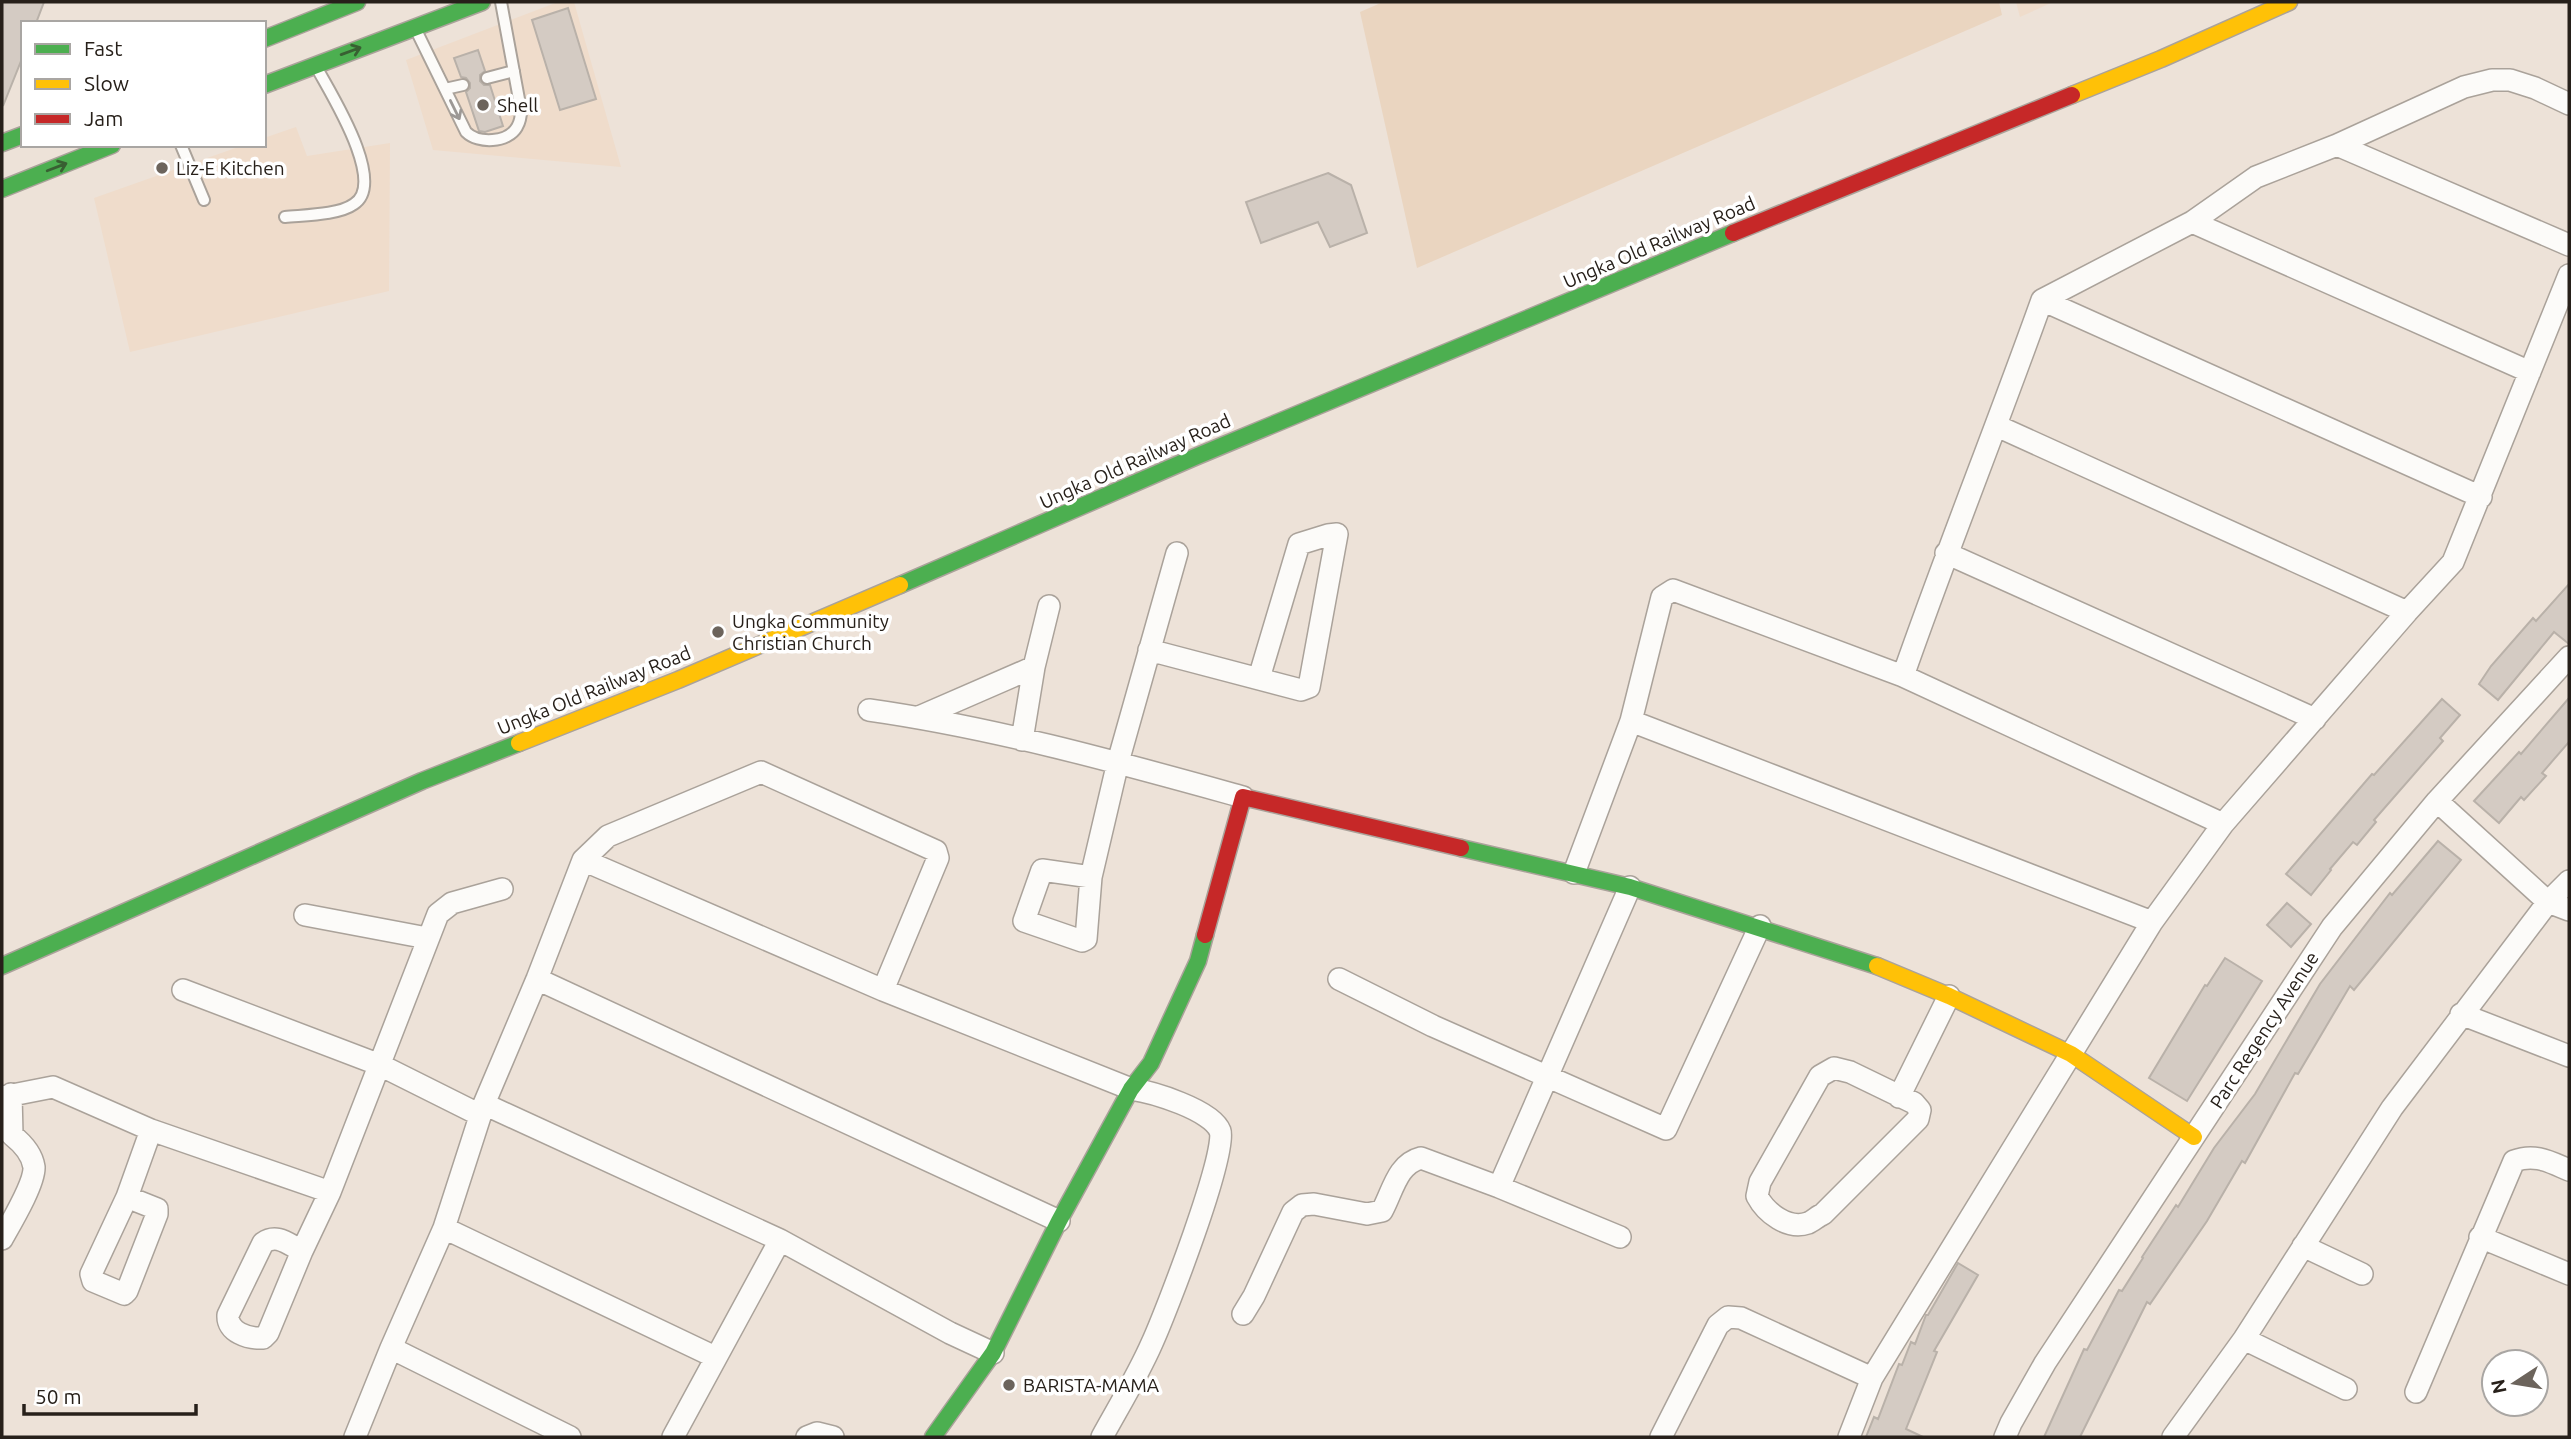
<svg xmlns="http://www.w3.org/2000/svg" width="2571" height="1439" viewBox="0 0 2571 1439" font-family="Ubuntu,sans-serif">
  <rect width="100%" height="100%" fill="#ede2d8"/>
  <path fill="#efdccb" d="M558 2H574L621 167 433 150 406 60Z
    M2016 2H2053L2020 17Z
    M296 127 307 156 390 143 389 291 130 352 94 198 244 145H264V138Z"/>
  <path fill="#ead5c0" d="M1383 2H1999L2002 15 1417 268 1360 12Z"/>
  <path fill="#d4cbc3" stroke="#b9b1a9" stroke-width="2" d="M2 2H44L36 23H23V56L3 106Z
    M568 8 596 99 560 110 532 20Z
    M478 50 485 71 480 75V81L484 85H490L503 126 485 132 479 131 466 92 470 88V83L466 78 461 77 454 58Z
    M1328 173 1351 185 1367 233 1330 247 1318 222 1261 243 1246 202Z
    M2569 584V644L2554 632 2498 700 2479 684 2491 666 2533 618 2536 621Z
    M2569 698V742L2542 773 2546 776 2524 800 2521 797 2499 823 2474 801 2519 752 2521 754Z
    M2442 699 2460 715 2440 738 2443 741 2374 820 2376 822 2357 845 2353 842 2330 869 2331 870 2311 895 2286 874 2372 774 2374 775Z
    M2438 841 2461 860 2354 990 2350 986 2298 1074 2295 1073 2245 1163 2242 1161 2207 1221 2150 1304 2147 1302 2080 1437H2044L2084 1349 2087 1350 2119 1290 2122 1291 2143 1258 2142 1257 2176 1205 2178 1207 2214 1148 2255 1094 2320 984 2390 893 2392 895Z
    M2287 903 2311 924 2291 947 2267 925Z
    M2225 958 2262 981 2187 1101 2149 1078 2205 985 2207 986Z
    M1958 1263 1978 1275 1934 1351 1937 1352 1906 1429 1923 1437H1866L1874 1417 1878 1419 1899 1364 1902 1365 1911 1342 1915 1344 1926 1315H1928Z"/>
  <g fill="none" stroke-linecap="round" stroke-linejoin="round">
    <defs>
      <path id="lane" d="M416 30 466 132C478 144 508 143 517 127 520 122 521 116 521 110L501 2
        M487 78 514 71
        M445 89 463 85
        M181 145 204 200
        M285 217C304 215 339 215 354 204 387 183 331 94 318 70"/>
      <path id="street" d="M2337 145 2569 245
        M2192 222 2530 372
        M2042 300 2481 497
        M1997 426 2407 612
        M1946 553 2315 719
        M1149 650 1301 690 1309 687 1337 534 1328 535 1299 544 1259 678
        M1903 676C1947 550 1997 426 2042 300L2192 222 2256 177 2337 145 2464 87 2492 80H2510L2535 88 2569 104
        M869 710C996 728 1120 763 1243 797
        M919 717 1034 667 1049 606
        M1631 721 2152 922
        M1022 740 1034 667
        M2437 801 2548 902 2569 910
        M583 860 883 990 1131 1089C1153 1092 1212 1110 1220 1131 1228 1152 1165 1315 1152 1343 1138 1375 1119 1406 1102 1437
        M1574 873 1631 721 1662 597 1673 590 1903 676 2223 824
        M1091 877 1042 870 1024 921 1082 941 1086 939 1091 877 1118 762 1177 553
        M305 915 427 938
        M537 979 1059 1221
        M1339 979 1433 1026 1666 1129 1760 926
        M183 990 380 1065 480 1115
        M2461 1014 2569 1056
        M1834 1068 1850 1072 1914 1103 1920 1110 1918 1119 1823 1214C1818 1216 1813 1221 1808 1223 1788 1230 1766 1213 1757 1196L1760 1182 1820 1076Z
        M2 1097 53 1087 151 1130 330 1192
        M1899 1097 1949 996
        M484 1104 780 1240 950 1333 993 1353
        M1499 1187 1620 1237
        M127 1197 157 1209V1214L127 1291 124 1294 93 1281 91 1274 127 1197 151 1130
        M444 1228 715 1357
        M2480 1237 2569 1274
        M2 1239C11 1223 35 1183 34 1167 32 1153 22 1143 12 1135L11 1094
        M2303 1246 2362 1274
        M302 1251C288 1244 277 1233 263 1243L228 1315C227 1332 248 1339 263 1338L268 1333 302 1251 330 1192 438 914 452 903 502 889
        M1243 1314 1254 1296 1293 1212 1302 1205 1314 1204 1367 1214 1382 1211C1393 1191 1397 1164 1421 1158L1499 1187 1630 887
        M2244 1339 2346 1389
        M391 1348 570 1437
        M2416 1392 2514 1161C2535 1153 2550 1162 2569 1170
        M355 1437 391 1348 444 1228 484 1104 537 979 583 860 608 836 761 772 936 851 938 858 883 990
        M673 1437 780 1240
        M807 1437 817 1433 833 1437
        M1661 1437 1718 1325 1728 1317 1741 1318 1872 1378
        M1849 1437 1872 1378 2152 922 2223 824 2407 612 2453 562 2569 275
        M2005 1437 2011 1423 2045 1363 2332 927 2437 801 2569 657
        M2173 1437 2244 1339 2392 1108 2548 902 2569 881"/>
      <path id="fast" d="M264 39 357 2
        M264 85 482 2
        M2 143 23 135
        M2 189 112 145
        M900 585 1195 457 1733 233
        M1461 848 1630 887 1877 966
        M2 966 422 781 519 743
        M933 1437 993 1353 1059 1221 1131 1089 1151 1063 1198 961 1205 935"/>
      <path id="slow" d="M2072 95 2161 59 2289 2
        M519 743 678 680 900 585
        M1877 966 1949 996 2071 1054 2194 1137"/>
      <path id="jam" d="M1733 233 2072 95
        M1205 935 1243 797 1461 848"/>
    </defs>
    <use href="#lane" stroke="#aaa29a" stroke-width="14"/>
    <use href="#street" stroke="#aaa29a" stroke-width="24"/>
    <use href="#fast" stroke="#aaa29a" stroke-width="19"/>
    <use href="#slow" stroke="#aaa29a" stroke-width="19"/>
    <use href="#jam" stroke="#aaa29a" stroke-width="19"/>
    <use href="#lane" stroke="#fcfbf9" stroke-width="10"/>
    <use href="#street" stroke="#fcfbf9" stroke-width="21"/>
    <use href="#fast" stroke="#4caf50" stroke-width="16"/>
    <use href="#slow" stroke="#ffc107" stroke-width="16"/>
    <use href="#jam" stroke="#c62828" stroke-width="16"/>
  </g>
  <defs><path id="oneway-shaft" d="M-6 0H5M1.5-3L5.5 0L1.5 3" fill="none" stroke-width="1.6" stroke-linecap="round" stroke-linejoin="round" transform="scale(1.75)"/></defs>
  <g stroke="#386032">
    <use href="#oneway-shaft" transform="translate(351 51) rotate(-20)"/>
    <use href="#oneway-shaft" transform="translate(57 167) rotate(-21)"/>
  </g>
  <use stroke="#9c9895" href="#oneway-shaft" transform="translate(455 110) rotate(64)"/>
  <g fill="#6c645c" stroke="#fff" stroke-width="2.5">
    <circle cx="483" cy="105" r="7"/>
    <circle cx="162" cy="168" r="7"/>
    <circle cx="718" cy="632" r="7"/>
    <circle cx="1009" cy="1385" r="7"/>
  </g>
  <g text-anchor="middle" stroke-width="7" stroke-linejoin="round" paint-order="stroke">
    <g font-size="19" fill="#27201a" stroke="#fff" text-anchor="start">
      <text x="497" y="112">Shell</text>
      <text x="176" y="175">Liz-E Kitchen</text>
      <text x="732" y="628">Ungka Community<tspan x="732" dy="22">Christian Church</tspan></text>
      <text x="1023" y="1392">BARISTA-MAMA</text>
    </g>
    <g font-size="19" fill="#27201a" stroke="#fff">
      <text transform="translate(1659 242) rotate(-23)" y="7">Ungka Old Railway Road</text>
      <text transform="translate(1135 461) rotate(-24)" y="7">Ungka Old Railway Road</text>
      <text transform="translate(594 690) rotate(-22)" y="7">Ungka Old Railway Road</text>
      <text transform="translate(2264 1030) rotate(-57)" y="7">Parc Regency Avenue</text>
    </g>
  </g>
  <rect width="2571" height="1439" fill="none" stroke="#27201a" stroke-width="7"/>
  <rect x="21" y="21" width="245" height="126" fill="#ffffff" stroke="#a9a6a3" stroke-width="2"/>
  <rect x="35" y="44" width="35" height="10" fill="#4caf50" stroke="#a9a6a3" stroke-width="2"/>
  <text x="84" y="56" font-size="21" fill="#27201a">Fast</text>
  <rect x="35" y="79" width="35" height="10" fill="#ffc107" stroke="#a9a6a3" stroke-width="2"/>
  <text x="84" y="91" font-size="21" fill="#27201a">Slow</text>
  <rect x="35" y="114" width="35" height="10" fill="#c62828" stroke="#a9a6a3" stroke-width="2"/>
  <text x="84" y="126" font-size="21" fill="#27201a">Jam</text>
  <g transform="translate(2515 1383) rotate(258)"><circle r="33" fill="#ffffff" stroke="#a9a6a3" stroke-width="2"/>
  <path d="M0-5L12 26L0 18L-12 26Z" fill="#6c645c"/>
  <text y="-10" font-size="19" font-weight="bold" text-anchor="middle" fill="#27201a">N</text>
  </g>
  <path d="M24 1404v10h172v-10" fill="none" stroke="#27201a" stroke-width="3.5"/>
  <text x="35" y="1404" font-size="21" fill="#27201a" stroke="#ffffff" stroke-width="5" paint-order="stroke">50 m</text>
</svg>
